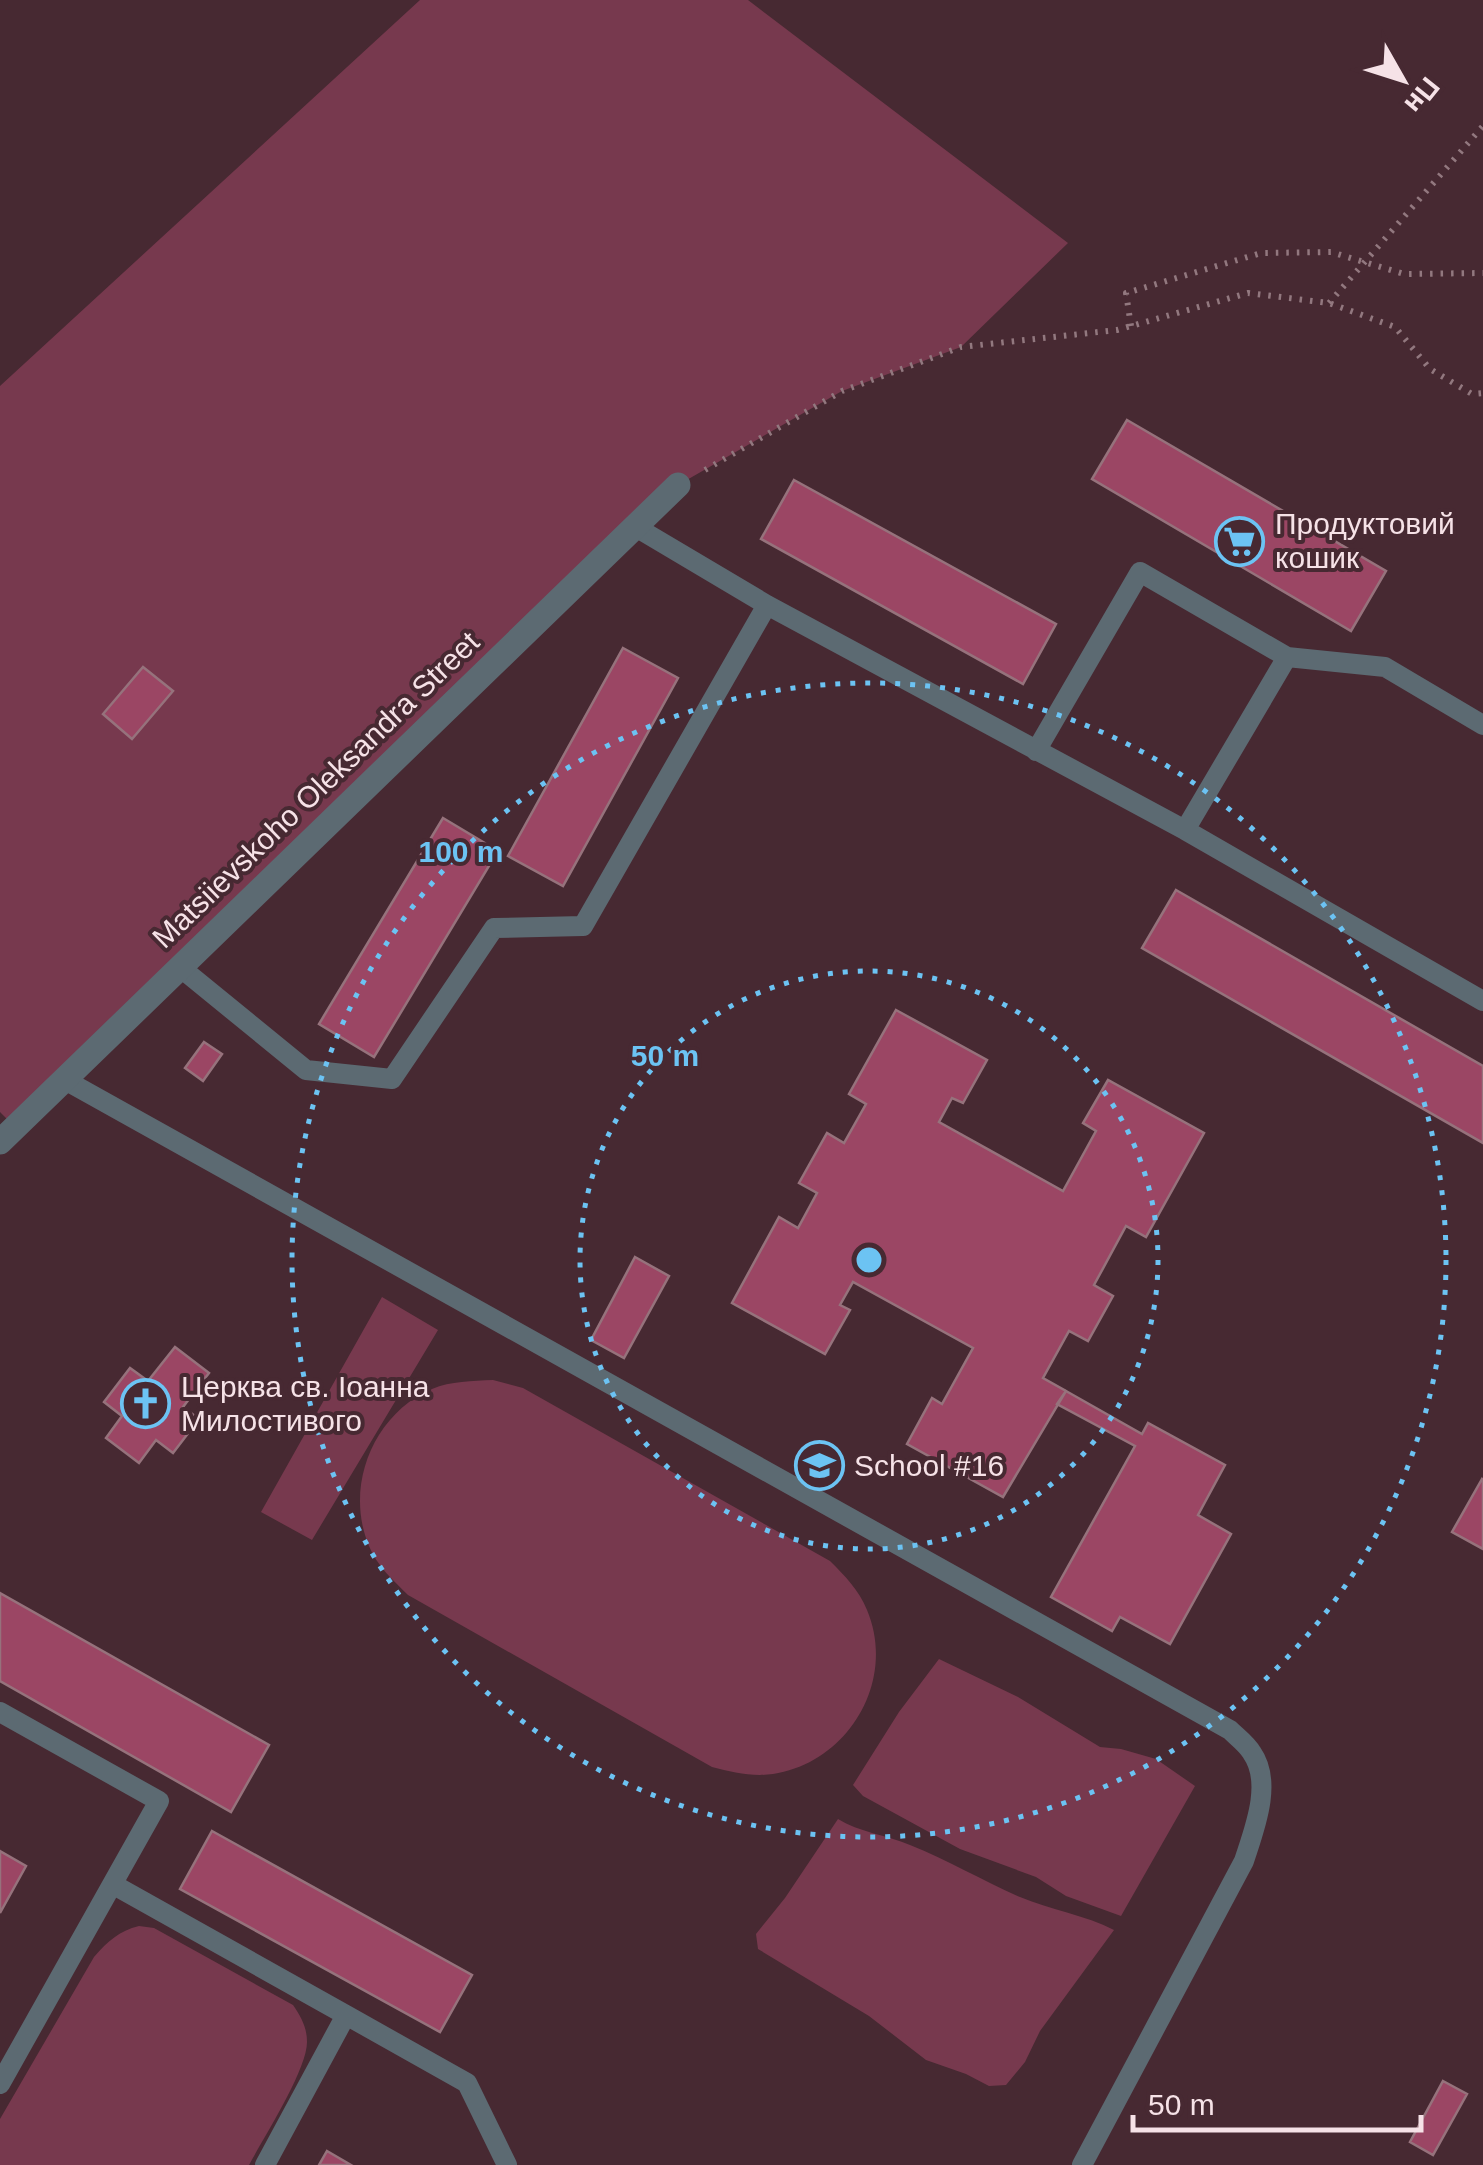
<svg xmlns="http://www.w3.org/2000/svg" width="1483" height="2165" viewBox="0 0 1483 2165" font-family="Helvetica,sans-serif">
  <rect width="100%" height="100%" fill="#472932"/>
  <path fill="#77394e" d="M420 0H748L1068 243 961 347 842 391 678 485 15 1127 0 1112V386Z
    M382 1297 438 1330 312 1540 261 1512Z
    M493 1380 523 1388 830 1561C845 1576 859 1590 867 1610 897 1681 848 1763 773 1774 752 1777 732 1772 712 1767L408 1595C393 1580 377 1566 369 1546 344 1487 373 1414 432 1389 451 1381 472 1381 493 1380Z
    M939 1659 1018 1697 1100 1747 1121 1749 1156 1759 1195 1786 1121 1916 1066 1896 1036 1877 960 1849 863 1796 853 1785 899 1712Z
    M838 1819C859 1832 886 1835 910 1845 948 1860 983 1881 1020 1897 1051 1910 1085 1915 1114 1930L1040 2031 1025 2062 1006 2085 989 2086 966 2074 926 2060 869 2016 758 1949 756 1934 785 1898Z
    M139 1926 154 1928 293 2005C301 2017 307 2027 307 2042 307 2070 264 2137 249 2165H0V2119L94 1957C108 1941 119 1931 139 1926Z"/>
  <path fill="#9b4664" stroke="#96727c" stroke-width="2.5" d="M1127 420 1386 571 1351 631 1092 479Z
    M794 480 1056 624 1023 684 761 539Z
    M623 648 678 678 563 886 508 856Z
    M143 667 173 691 132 739 103 714Z
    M443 818 498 851 374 1057 319 1024Z
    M1176 890 1483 1066V1143L1142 948Z
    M896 1010 987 1060 963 1103 952 1098 939 1122 1063 1191 1096 1131 1083 1123 1108 1080 1204 1133 1146 1237 1126 1226 1094 1285 1113 1296 1088 1341 1069 1331 1043 1378 1066 1391 1003 1497 907 1444 932 1398 942 1404 973 1348 853 1282 840 1305 850 1310 825 1354 732 1303 779 1217 798 1228 817 1193 799 1183 827 1133 844 1143 866 1104 849 1094Z
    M204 1042 222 1054 203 1081 185 1068Z
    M635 1257 669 1276 624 1358 591 1340Z
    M175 1347 209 1373 183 1407 199 1419 173 1453 156 1440 139 1463 106 1438 122 1416 104 1402 130 1368 148 1381Z
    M1066 1391 1142 1434 1148 1423 1225 1465 1198 1515 1231 1534 1170 1644 1120 1617 1112 1631 1051 1597 1135 1446 1057 1404Z
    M1482 1479 1483 1480V1549L1452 1532Z
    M0 1593 269 1745 231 1812 0 1681Z
    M212 1831 472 1975 440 2032 180 1889Z
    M0 1851 26 1866 0 1913Z
    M1443 2081 1467 2094 1433 2155 1410 2142Z
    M327 2151 351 2165H319Z"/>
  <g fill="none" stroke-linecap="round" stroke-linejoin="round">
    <path stroke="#92787f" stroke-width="6" stroke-dasharray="2.5 8" stroke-linecap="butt" d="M1329 303 1483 126
      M1131 326 1126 293 1261 253 1331 252 1404 274 1483 273
      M705 470 842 391 961 347 1117 330 1248 293 1329 303 1395 327 1430 369 1472 394 1483 393"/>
    <path stroke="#5c6a72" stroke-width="20" d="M634 526 767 605 1185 830 1483 1001
      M1036 751 1140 572 1287 657
      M1185 830 1287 657 1385 667 1483 725
      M181 968 306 1070 392 1079 494 928 583 926 767 605
      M65 1080 1230 1730C1237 1737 1247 1744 1252 1753 1273 1783 1254 1830 1244 1861L1082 2165
      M0 1712 159 1801 0 2084
      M114 1885 346 2015
      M265 2165 346 2015 467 2083 507 2165"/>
    <path stroke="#5c6a72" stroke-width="25" d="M0 1142 678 485"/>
  </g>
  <g fill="none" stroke="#6cc3f3" stroke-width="5" stroke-dasharray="5 10">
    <circle cx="869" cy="1260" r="289"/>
    <circle cx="869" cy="1260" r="577"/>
  </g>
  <defs>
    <symbol id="supermarket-ring" viewBox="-11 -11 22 22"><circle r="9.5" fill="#472932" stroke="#6cc3f3" stroke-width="1.5"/><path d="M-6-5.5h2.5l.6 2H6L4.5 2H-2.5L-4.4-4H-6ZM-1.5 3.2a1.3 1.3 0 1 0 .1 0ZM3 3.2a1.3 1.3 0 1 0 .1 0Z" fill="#6cc3f3"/></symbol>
    <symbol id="church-ring" viewBox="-11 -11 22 22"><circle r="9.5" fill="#472932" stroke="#6cc3f3" stroke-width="1.5"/><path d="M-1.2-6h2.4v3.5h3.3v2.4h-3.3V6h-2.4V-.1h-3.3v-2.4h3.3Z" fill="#6cc3f3"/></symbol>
    <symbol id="school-ring" viewBox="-11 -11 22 22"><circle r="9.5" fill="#472932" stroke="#6cc3f3" stroke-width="1.5"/><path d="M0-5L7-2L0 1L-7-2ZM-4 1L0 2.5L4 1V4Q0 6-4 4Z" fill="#6cc3f3"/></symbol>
  </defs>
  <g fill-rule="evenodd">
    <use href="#supermarket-ring" x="1212" y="514" width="55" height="55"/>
    <use href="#church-ring" x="118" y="1376" width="55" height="55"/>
    <use href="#school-ring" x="792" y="1438" width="55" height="55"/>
  </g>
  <g text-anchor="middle" stroke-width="8" stroke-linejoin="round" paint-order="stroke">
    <g font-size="30" fill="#f6e2e7" stroke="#472932" text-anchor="start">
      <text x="1275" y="534">Продуктовий<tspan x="1275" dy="34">кошик</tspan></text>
      <text x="181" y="1397">Церква св. Іоанна<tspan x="181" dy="34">Милостивого</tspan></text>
      <text x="854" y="1476">School #16</text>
    </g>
    <g font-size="30" fill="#f6e2e7" stroke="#472932">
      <text transform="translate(316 790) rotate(-44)" y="10">Matsiievskoho Oleksandra Street</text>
    </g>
  </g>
  <circle cx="869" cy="1260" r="15" fill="#6cc3f3" stroke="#472932" stroke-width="5"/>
  <g font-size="30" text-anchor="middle" font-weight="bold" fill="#6cc3f3" stroke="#472932" stroke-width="8" stroke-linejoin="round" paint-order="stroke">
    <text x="461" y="862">100 m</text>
    <text x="665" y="1066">50 m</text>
  </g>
  <g transform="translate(1403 80) rotate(129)" stroke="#472932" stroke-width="8" paint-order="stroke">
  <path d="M0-8L18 38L0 25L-18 38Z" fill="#f6e2e7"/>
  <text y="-15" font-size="28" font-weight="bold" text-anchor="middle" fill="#f6e2e7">Пн</text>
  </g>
  <path d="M1133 2115v15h288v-15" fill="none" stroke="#f6e2e7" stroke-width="5"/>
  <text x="1148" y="2115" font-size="30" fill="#f6e2e7" stroke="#472932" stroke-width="8" paint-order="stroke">50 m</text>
</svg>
